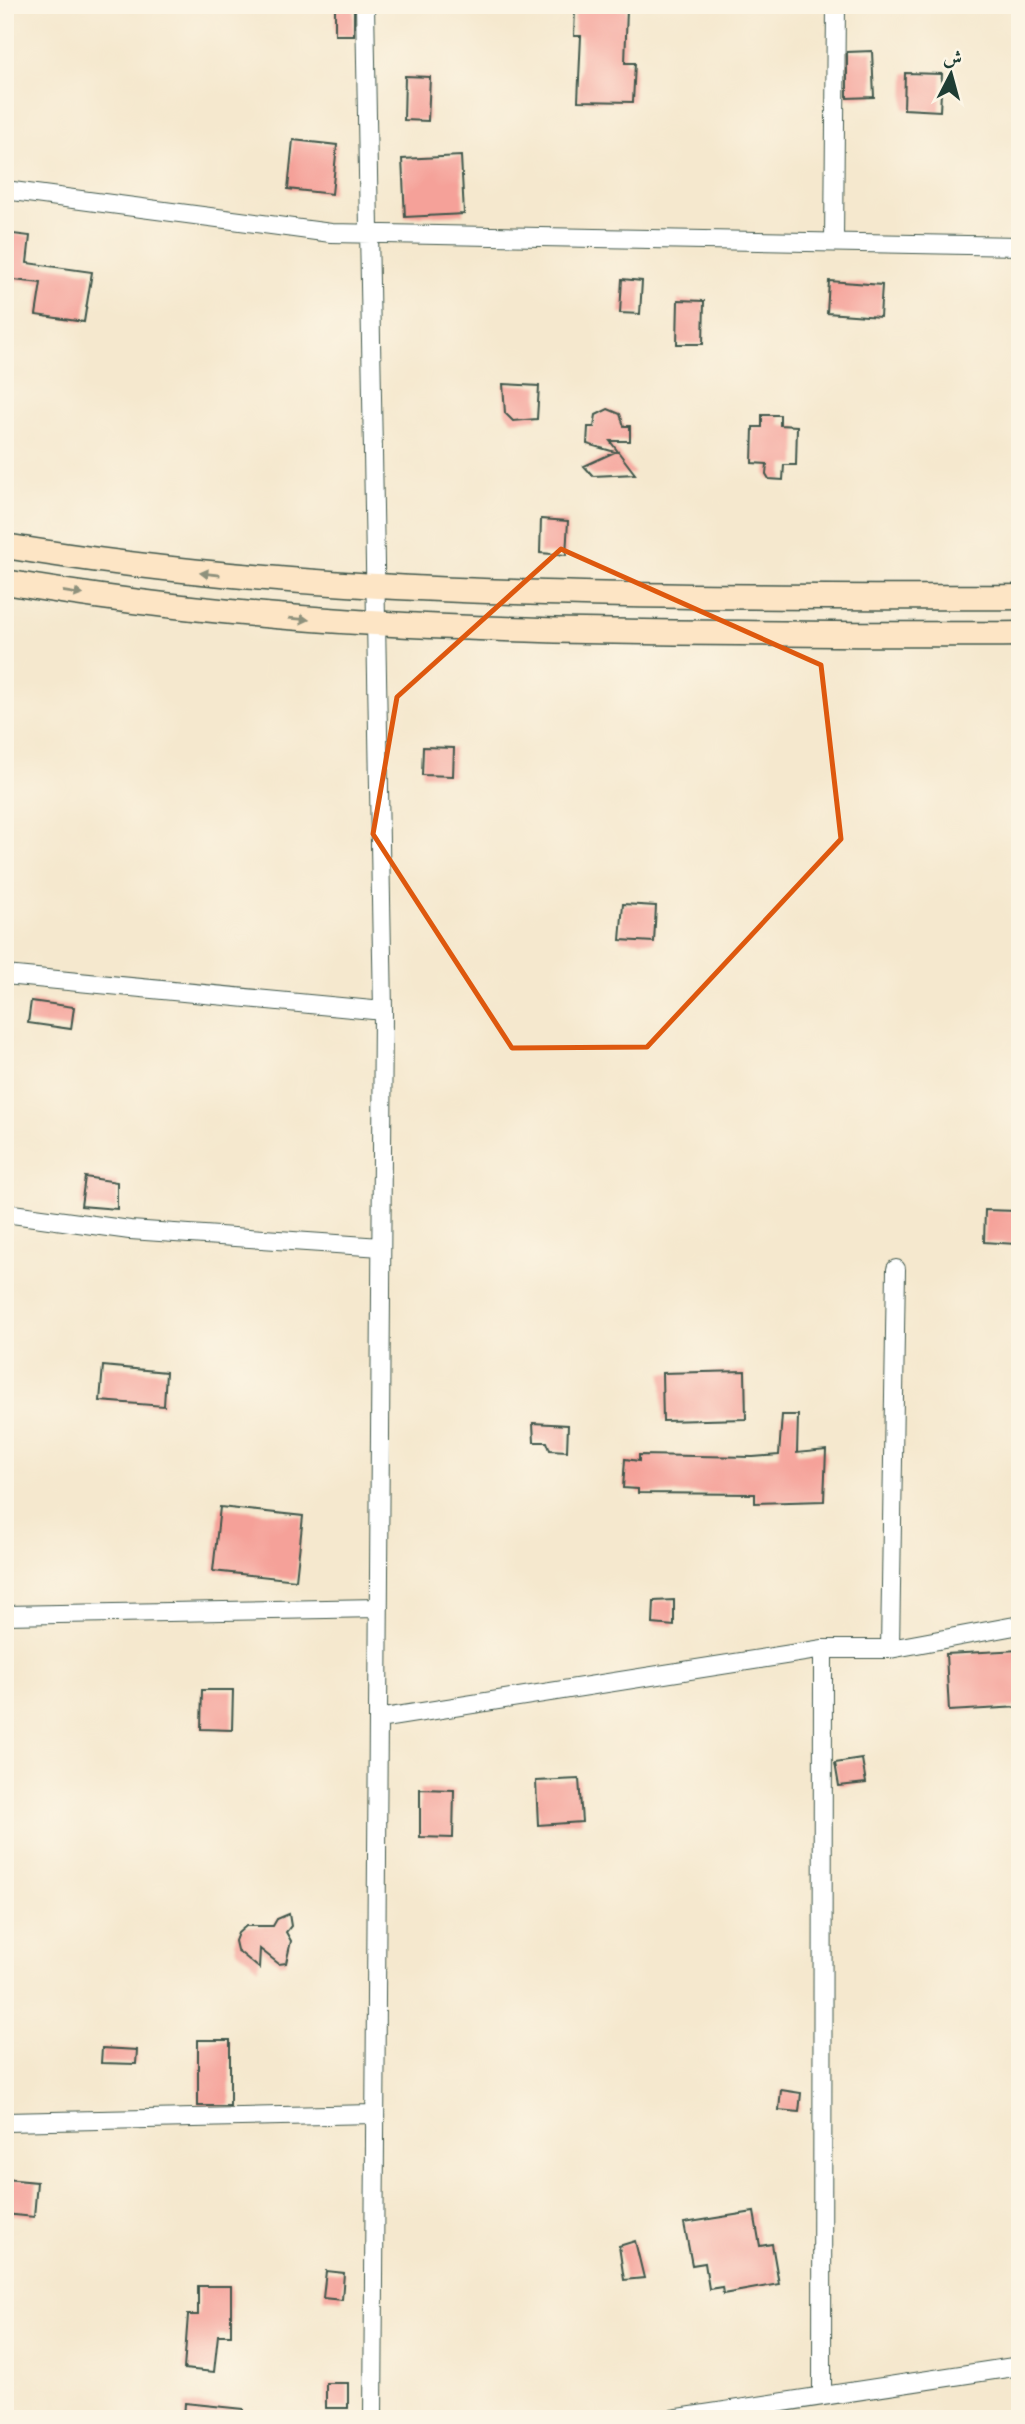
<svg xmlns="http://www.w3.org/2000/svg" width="1025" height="2424" viewBox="0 0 1025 2424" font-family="'EB Garamond',Amiri,serif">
  <rect width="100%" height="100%" fill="#fcf5e5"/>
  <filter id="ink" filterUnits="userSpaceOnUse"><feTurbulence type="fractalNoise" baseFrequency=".0143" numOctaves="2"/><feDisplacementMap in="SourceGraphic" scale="14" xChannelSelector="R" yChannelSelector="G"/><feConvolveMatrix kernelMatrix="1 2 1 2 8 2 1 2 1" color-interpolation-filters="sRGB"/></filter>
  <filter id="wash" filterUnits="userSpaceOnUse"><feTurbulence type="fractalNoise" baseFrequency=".00686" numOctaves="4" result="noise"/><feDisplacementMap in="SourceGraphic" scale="28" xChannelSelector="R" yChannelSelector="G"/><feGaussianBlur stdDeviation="1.57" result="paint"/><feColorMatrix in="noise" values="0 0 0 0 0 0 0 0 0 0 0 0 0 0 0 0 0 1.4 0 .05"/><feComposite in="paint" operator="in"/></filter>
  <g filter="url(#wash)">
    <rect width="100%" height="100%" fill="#f5e8ce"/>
    <g id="blocks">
      <path fill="#f5a199" d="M335 5H354V35H335Z
        M575 8 627 9 625 63H635L633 102 578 101 581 36H574Z
        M872 51 874 97 847 98V52Z
        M905 73 942 74 940 111 904 109Z
        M405 76 430 77 428 121 404 120Z
        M293 140 337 145 332 194 288 189Z
        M461 156 464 214 405 217 402 159Z
        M5 233 30 236 27 263 92 272 84 322 36 315 41 283 5 279Z
        M622 279 642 281 640 314 620 313Z
        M829 281 882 285 880 317 827 313Z
        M678 300 704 301 703 344H677Z
        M503 384 539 386 537 419 513 421 505 413Z
        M608 409 620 414 624 426H630V441H610L635 474 593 476 584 466 615 452 587 444 588 427H594L596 415Z
        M762 415H780V425L797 426 796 465H784L783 480 769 479 766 474 767 464 752 463 753 427H762Z
        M541 519 568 521 566 555 540 553Z
        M423 747 454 748 453 776 422 775Z
        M623 904 656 906 654 942 620 940Z
        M31 1001 74 1007 71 1029 28 1023Z
        M85 1177 117 1182V1209L81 1206Z
        M985 1210 1017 1211 1016 1244 984 1242Z
        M103 1366 166 1372 164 1406 100 1401Z
        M745 1371 746 1419 663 1421 662 1373Z
        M782 1415H798L797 1453 826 1450 824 1501 755 1503V1494L638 1493V1489L623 1488 625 1459 639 1461V1455L753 1457 779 1455Z
        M533 1423 568 1425 567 1451 550 1450 547 1442H534Z
        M220 1507 303 1516 296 1580 213 1571Z
        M674 1600V1626L653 1624 654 1601Z
        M1020 1650V1707L949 1711 946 1654Z
        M202 1690H233L232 1730 201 1729Z
        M862 1759 866 1783 839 1786 835 1763Z
        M579 1779 582 1822 538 1825 536 1781Z
        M420 1789 454 1790 453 1838 420 1837Z
        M289 1914 291 1926 286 1932 291 1941 286 1963 279 1964 260 1949 259 1968 237 1950 235 1941 238 1933 246 1926H273L277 1919Z
        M198 2040H230V2106H198Z
        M102 2048 137 2050 136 2064 101 2063Z
        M781 2090 801 2093 799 2112 779 2110Z
        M5 2179 37 2182 34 2217 5 2214Z
        M754 2212 760 2246 772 2244 779 2284 723 2294 722 2287 709 2289 705 2263 692 2265 684 2223Z
        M635 2241 644 2278 624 2280 619 2246Z
        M326 2271 344 2273 342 2300 323 2298Z
        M198 2286H231V2335H218L214 2372 184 2369 188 2315H198Z
        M326 2383H348V2408H326Z
        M185 2403 243 2409V2419H184Z"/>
    </g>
  </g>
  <g filter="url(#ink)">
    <use href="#blocks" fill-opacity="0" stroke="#3f574b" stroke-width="2"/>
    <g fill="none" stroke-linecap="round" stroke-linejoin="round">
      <defs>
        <path id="minor" d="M365 5 383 1011 373 2419
          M5 190 331 233 1020 246
          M834 242 836 5
          M5 975 383 1011
          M5 1213 130 1230 381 1247
          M5 1615 379 1608
          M890 1649 896 1269
          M378 1719 823 1649H890L1020 1625
          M5 2122 375 2114
          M822 2396 823 1649
          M672 2419 1020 2366"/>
        <path id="secondary" d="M5 546C233 584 461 593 691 596 801 597 910 598 1020 597
          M5 582C248 624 493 632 739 633 832 634 926 635 1020 634"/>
      </defs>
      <use href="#minor" stroke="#3f574b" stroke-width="20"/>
      <use href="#secondary" stroke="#3f574b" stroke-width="27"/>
      <use href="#minor" stroke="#fff" stroke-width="18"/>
      <use href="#secondary" stroke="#fde5c5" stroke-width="24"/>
    </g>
    <defs><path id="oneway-solid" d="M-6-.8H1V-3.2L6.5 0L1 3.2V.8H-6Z" transform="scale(1.75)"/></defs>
    <g fill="#8e917c">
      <use href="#oneway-solid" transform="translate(210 574) rotate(-174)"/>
      <use href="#oneway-solid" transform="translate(73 593) rotate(9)"/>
      <use href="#oneway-solid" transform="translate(299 619) rotate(5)"/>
    </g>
  </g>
  <path fill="none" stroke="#de580e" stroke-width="5" stroke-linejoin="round" d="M561 549 821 665 841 839 647 1047 512 1048 373 834 397 697Z"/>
  <rect width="1025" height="2424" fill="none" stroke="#fcf5e5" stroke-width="28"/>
  <g transform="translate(951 74) rotate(6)" stroke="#fcf5e5" stroke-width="5" paint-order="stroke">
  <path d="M0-5L12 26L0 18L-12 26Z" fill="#1f3d34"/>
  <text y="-10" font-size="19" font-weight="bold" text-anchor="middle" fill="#1f3d34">ش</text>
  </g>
</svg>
